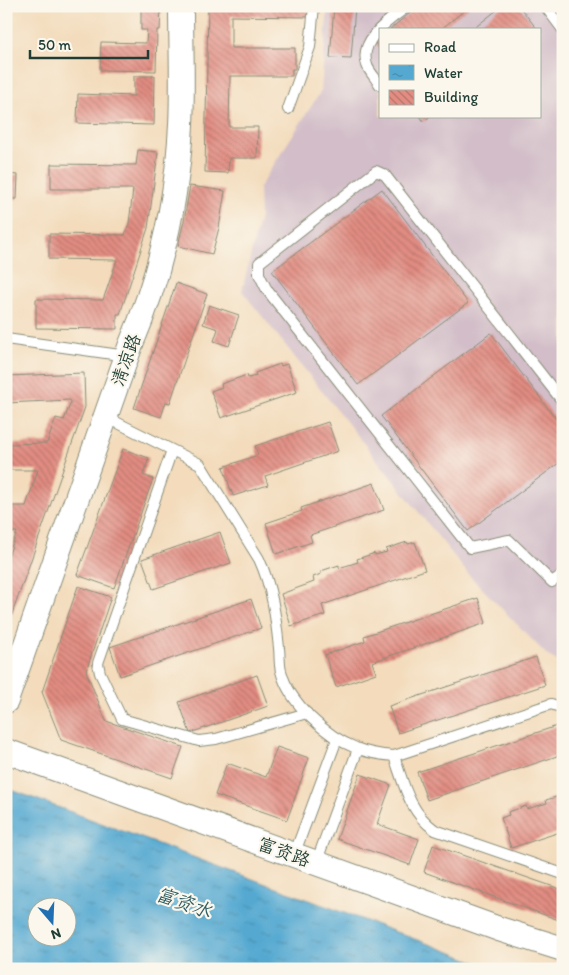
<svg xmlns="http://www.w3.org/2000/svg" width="569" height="975" viewBox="0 0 569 975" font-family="Itim,'LXGW WenKai TC',sans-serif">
  <defs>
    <pattern id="water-ripples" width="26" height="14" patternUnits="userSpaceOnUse" patternTransform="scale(1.25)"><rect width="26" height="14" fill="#55a9d1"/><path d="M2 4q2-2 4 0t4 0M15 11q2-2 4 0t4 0" fill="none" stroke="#468baa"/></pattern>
    <pattern id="building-back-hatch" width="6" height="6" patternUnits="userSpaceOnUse" patternTransform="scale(1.25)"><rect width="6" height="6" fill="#e28c82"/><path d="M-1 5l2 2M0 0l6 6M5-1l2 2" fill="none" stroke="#b7746b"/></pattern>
  </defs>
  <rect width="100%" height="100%" fill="#fbf7ec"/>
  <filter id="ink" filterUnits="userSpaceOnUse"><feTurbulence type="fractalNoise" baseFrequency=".02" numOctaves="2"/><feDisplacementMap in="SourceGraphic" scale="10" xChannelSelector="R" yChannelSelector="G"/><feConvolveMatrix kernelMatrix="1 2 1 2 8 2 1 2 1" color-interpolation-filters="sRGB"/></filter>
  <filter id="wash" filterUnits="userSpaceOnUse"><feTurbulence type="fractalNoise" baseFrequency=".0096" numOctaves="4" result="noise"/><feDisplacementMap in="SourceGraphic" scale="20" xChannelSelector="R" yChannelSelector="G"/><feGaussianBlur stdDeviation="1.12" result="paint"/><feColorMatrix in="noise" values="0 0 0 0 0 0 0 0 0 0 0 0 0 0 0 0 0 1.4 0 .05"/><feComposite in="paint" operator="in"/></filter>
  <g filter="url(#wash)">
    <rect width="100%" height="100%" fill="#f3dbbb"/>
    <path fill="#d2bdc8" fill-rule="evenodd" d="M328 6H563V664L548 656 469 575 242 291 260 217 259 188 321 91ZM380 29H540V116H380Z"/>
    <path fill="url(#water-ripples)" stroke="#3a7382" fill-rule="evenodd" d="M6 788 450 952 493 969H6ZM38 908H68V938H38Z"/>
    <g id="blocks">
      <path fill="url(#building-back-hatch)" d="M141 6H161L160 30H157L156 71 100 70 101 42 146 43 147 30H141Z
        M208 6H309L308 17 231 16V48H295V69H292V76H230L229 127H258L257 158H229L228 173 205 172Z
        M334 6H355L351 59 330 58Z
        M419 6H470L441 29H390Z
        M502 6H519L537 29H473Z
        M380 36V49L374 41Z
        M134 76H155L154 125 77 123 78 94 134 96Z
        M420 116H430L424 122Z
        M138 150 158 152 148 228 120 314H117V329L36 328V299L103 300 117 260 49 259V234L125 235 129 224 133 189H51V164L136 165Z
        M6 174 18 175 17 199H6Z
        M190 186 225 191 219 228 212 254 178 246 184 221Z
        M382 189 468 303 358 385 272 271Z
        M176 283 207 294 170 403 166 402 161 417 134 408Z
        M209 305 239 315 229 346 214 341 218 329 203 324Z
        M491 333 563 428V460L468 531 381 416Z
        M280 364 281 366 287 364 297 392 221 418 211 391 222 387 221 384 247 375 248 378 256 376 255 373Z
        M84 373 85 407 6 631V562L17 532H6V506H26L38 470H6V444L47 443 56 418 64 420 71 402 70 400 6 403V376Z
        M328 422 338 451 265 476 268 485 233 496 223 467 258 455 255 446Z
        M123 449 149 458 143 475 153 479 114 588 77 575Z
        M374 483 384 510 310 535 312 542 276 554 266 523 302 511 301 508Z
        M220 532 231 563 153 589 142 559Z
        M407 542 408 544 415 542 425 570 322 605 325 615 291 626 281 594 314 582 313 577 321 574V571L339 565V568L358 562 357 559 375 553V555L387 552 386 549Z
        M78 586 111 597 86 671 106 721 183 747 172 778 61 740 42 692Z
        M478 598 486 623 372 662 376 673 336 687 325 655 365 641 364 636Z
        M251 599 261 628 120 676 110 647Z
        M536 657 545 685 398 733 389 706Z
        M257 675 268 706 190 733 179 702Z
        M563 724V754L427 800 417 772Z
        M277 747 309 758 287 820 215 795 227 763 266 777Z
        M360 774 391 785 377 824 419 839 410 865 337 839Z
        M563 795V831L511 848 501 818 509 815 508 812 526 806 527 809 547 803 546 800Z
        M433 845 563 890V909L559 920 424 872Z"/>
    </g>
  </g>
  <g filter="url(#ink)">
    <use href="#blocks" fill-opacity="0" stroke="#898c78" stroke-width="1"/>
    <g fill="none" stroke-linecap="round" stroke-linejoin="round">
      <defs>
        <path id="service" d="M545 6 563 30
          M380 85C376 78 369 72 367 65 358 39 391 19 408 6
          M288 109 310 47 314 6
          M6 339 127 356
          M563 402 385 175 376 171 259 263V274L267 290 470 548 509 540 552 582 563 574
          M106 417 200 464 259 559C272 587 276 618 279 648 280 656 279 664 281 671 289 703 327 737 356 748 368 753 381 755 394 756L551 704 563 708
          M172 450 98 663 100 673 122 719 199 741 216 739 307 713
          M394 756C404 784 409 812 435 830L563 874
          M294 855 337 739
          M316 863 358 749"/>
        <path id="tertiary" d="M6 701 131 344C161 274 177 201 181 125 183 85 181 46 181 6
          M6 751 499 929 563 949"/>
      </defs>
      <use href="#service" stroke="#898c78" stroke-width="12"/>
      <use href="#tertiary" stroke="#898c78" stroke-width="26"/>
      <use href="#service" stroke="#fff" stroke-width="10"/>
      <use href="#tertiary" stroke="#fff" stroke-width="24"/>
    </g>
  </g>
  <g text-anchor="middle" stroke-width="4.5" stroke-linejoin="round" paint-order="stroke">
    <g font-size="18" fill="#1f3d34" stroke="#fbf7ec">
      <text transform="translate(126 360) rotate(-70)" y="6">清凉路</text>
      <text transform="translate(284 852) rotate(20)" y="6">富资路</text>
    </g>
    <g font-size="19" font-style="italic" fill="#2f5d63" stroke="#fbf7ec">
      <text transform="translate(184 902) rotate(19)" y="7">富资水</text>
    </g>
  </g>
  <rect width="569" height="975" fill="none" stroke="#fbf7ec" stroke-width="25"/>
  <rect x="379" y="28" width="162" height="90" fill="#fbf7ec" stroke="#a3ada2"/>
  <rect x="389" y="44" width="25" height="8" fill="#ffffff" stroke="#a3ada2"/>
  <text x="424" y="52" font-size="15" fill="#1f3d34">Road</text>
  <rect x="389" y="65" width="25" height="15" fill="url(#water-ripples)" stroke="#a3ada2"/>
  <text x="424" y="78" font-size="15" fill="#1f3d34">Water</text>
  <rect x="389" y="90" width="25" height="15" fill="url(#building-back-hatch)" stroke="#a3ada2"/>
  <text x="424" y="102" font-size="15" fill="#1f3d34">Building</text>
  <g transform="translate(52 922) rotate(161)"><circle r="24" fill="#fbf7ec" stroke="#a3ada2"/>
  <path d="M0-4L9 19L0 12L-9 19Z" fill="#1f6fb2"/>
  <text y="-8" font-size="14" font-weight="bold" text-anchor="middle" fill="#1f3d34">N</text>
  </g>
  <path d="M30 50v8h118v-8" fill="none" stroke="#1f3d34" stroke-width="2.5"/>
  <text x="38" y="50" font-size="15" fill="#1f3d34" stroke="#fbf7ec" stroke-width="4" paint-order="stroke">50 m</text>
</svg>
